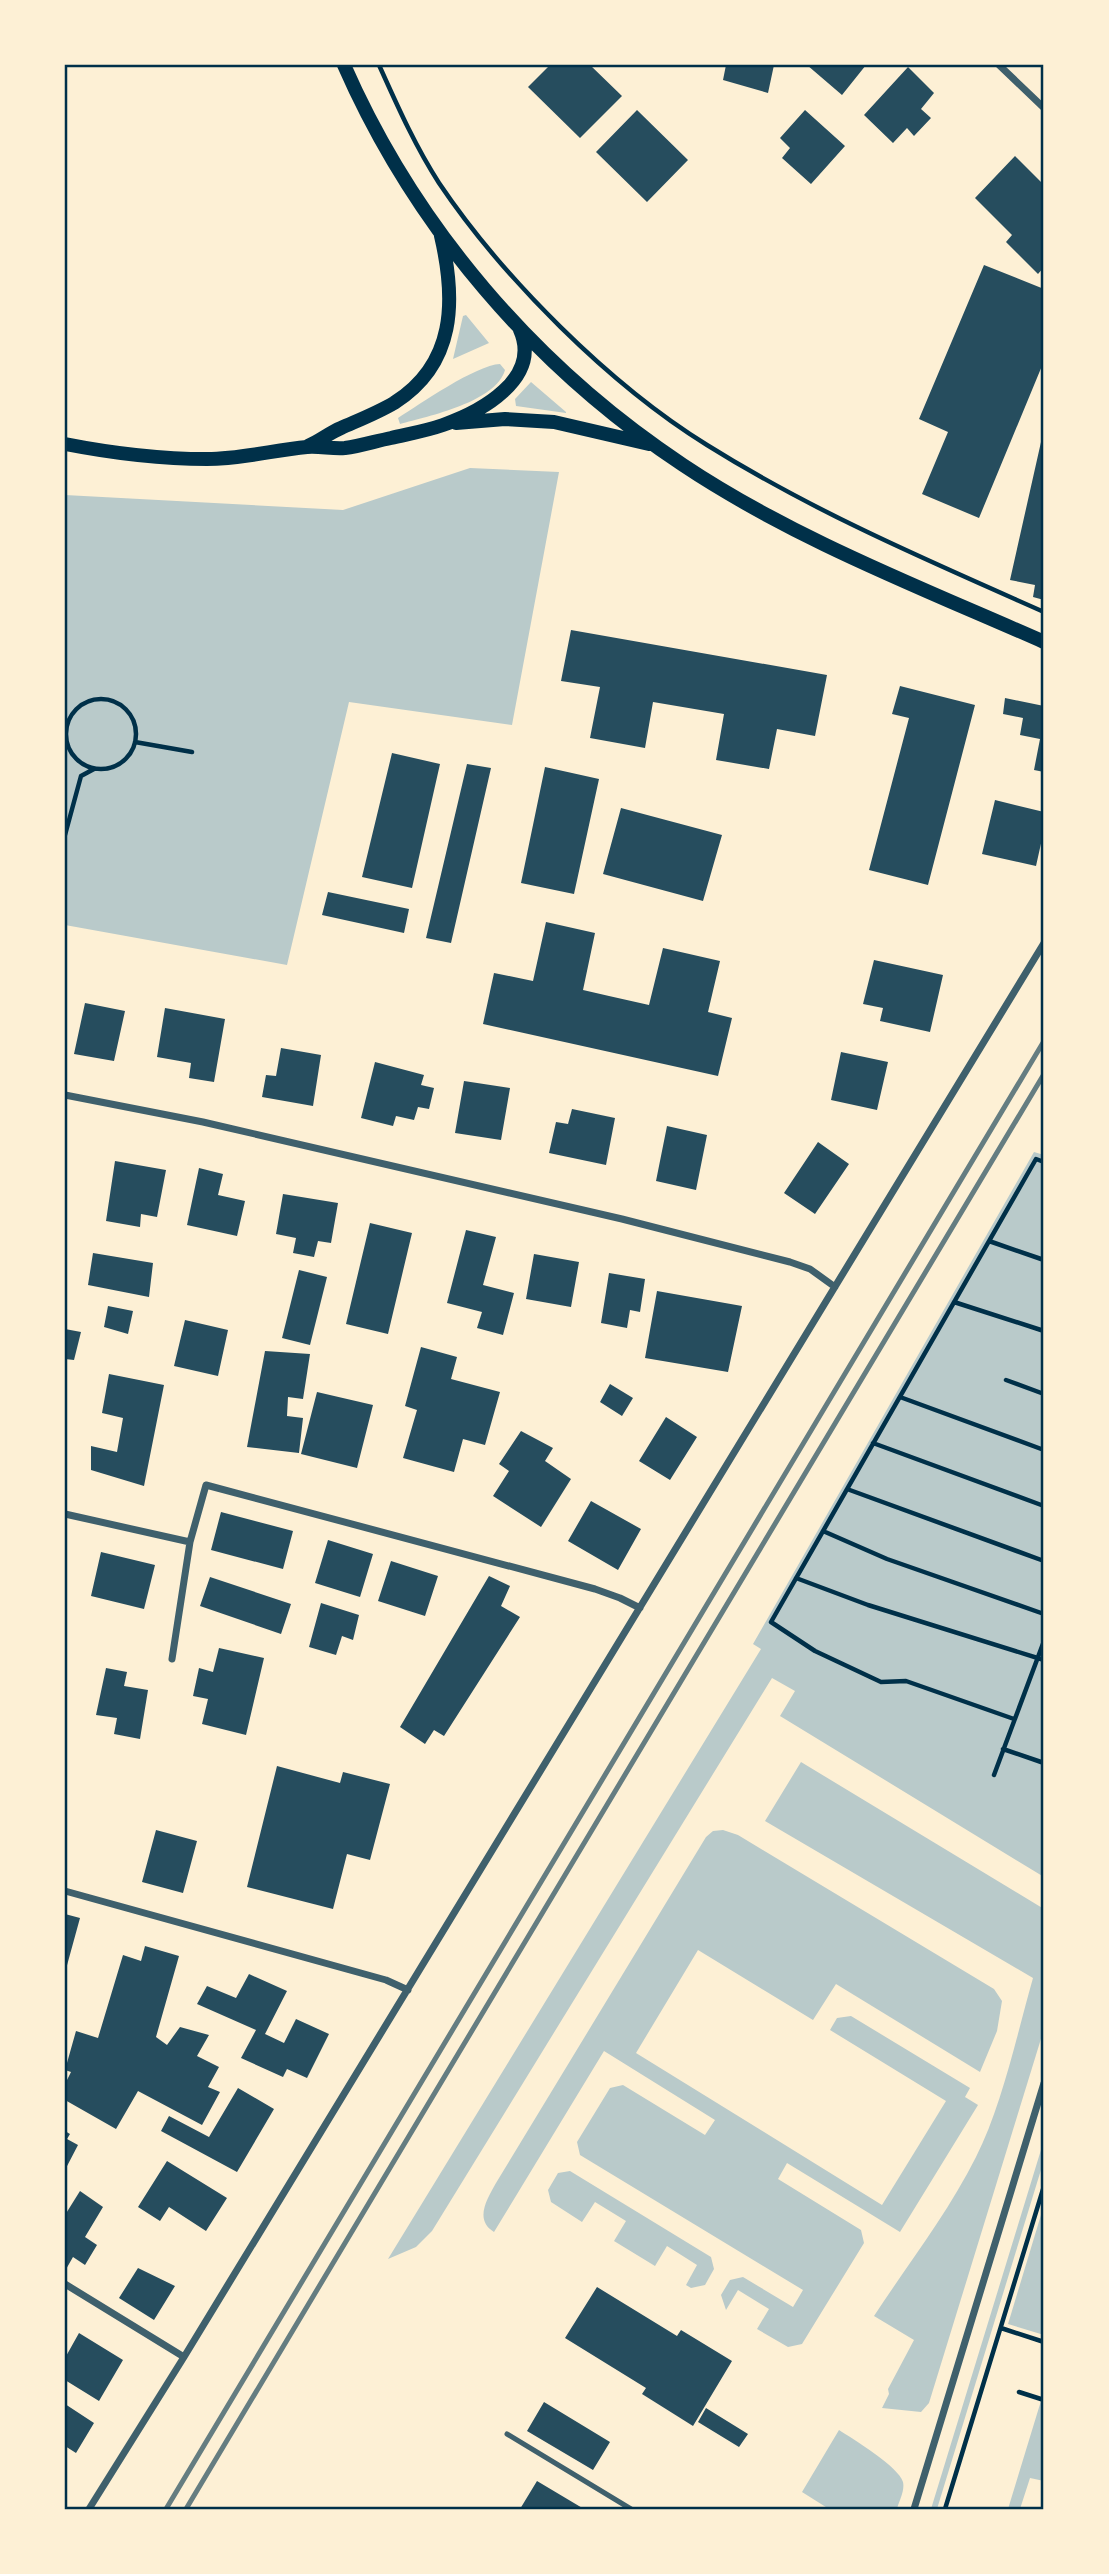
<svg xmlns="http://www.w3.org/2000/svg" width="1109" height="2574" viewBox="0 0 1109 2574" font-family="Commissioner,sans-serif">
  <rect width="100%" height="100%" fill="#fdf0d5"/>
  <path fill="#b9caca" d="M466 315 489 343 453 359 463 316Z
    M500 364 505 370C496 402 429 416 400 424L398 418C420 404 476 365 500 364Z
    M531 382 566 412V413L516 406 515 399Z
    M470 468 559 472 512 725 349 702 287 965 65 925V495L343 510Z
    M1034 1152 1044 1155V1877L780 1716 795 1691 772 1678 432 2231 416 2247 388 2259 761 1649 753 1644Z
    M801 1762 1044 1909V2029L929 2403 921 2412 882 2408 889 2394 888 2389 914 2340 874 2316C908 2264 948 2213 976 2157 1002 2106 1017 2034 1033 1978L765 1821Z
    M723 1830 738 1835 994 1989 1002 2001 997 2031 980 2072 836 1984 813 2020 698 1950 636 2053 882 2205 946 2101 830 2030 837 2018 851 2016 970 2088 965 2097 978 2105 900 2232 787 2163 778 2179 861 2230 864 2243 802 2344 788 2347 757 2329 769 2309 738 2290 726 2310 721 2295 730 2280 743 2277 793 2307 803 2290 580 2155 577 2142 610 2088 623 2085 705 2135 715 2120 604 2051 494 2232C474 2220 487 2199 496 2183L706 1837 713 1831Z
    M1044 2140V2160L937 2509H931Z
    M570 2171 711 2257 714 2269 705 2285 691 2288 686 2285 697 2265 667 2246 655 2266 614 2241 626 2221 595 2202 582 2222 551 2202 548 2190 558 2173Z
    M1044 2205V2335L1008 2324Z
    M1044 2391V2481L1030 2478 1020 2509H1008Z
    M839 2430C853 2439 899 2467 903 2482 905 2491 899 2501 897 2509H829L802 2492Z"/>
  <path fill="#264d5e" d="M550 65H590L622 96 580 138 528 87Z
    M726 65H774L768 93 723 80Z
    M807 65H866L842 95Z
    M908 67 934 93 921 109 931 118 914 136 907 128 893 143 864 115Z
    M637 110 688 160 647 202 596 152Z
    M805 110 845 146 811 184 782 158 790 148 780 138Z
    M1015 156 1044 185V267L1038 274 1006 242 1012 235 975 198Z
    M984 265 1044 289V361L979 518 922 494 948 432 919 419Z
    M1041 442 1044 443V600L1033 597 1035 585 1010 580Z
    M571 630 827 675 815 736 777 729 769 769 716 760 724 714 653 702 645 748 590 738 600 687 561 681Z
    M900 686 975 705 928 885 869 870 909 718 892 714Z
    M1005 698 1044 706V772L1034 770 1040 739 1020 735 1023 718 1003 714Z
    M392 753 440 764 412 888 362 877Z
    M467 764 491 768 451 943 426 938Z
    M545 767 599 779 574 894 521 883Z
    M995 800 1044 812V830L1036 866 982 854Z
    M621 808 722 835 703 901 603 874Z
    M328 892 409 909 404 933 322 915Z
    M546 922 595 933 583 990 609 996 649 1005 663 948 720 961 708 1012 732 1018 718 1076 483 1024 494 973 533 981Z
    M874 960 943 975 930 1032 880 1021 883 1008 863 1004Z
    M85 1003 125 1011 114 1061 74 1054Z
    M165 1008 225 1019 214 1082 189 1078 191 1063 157 1057Z
    M281 1048 321 1055 313 1106 262 1097 266 1075 276 1076Z
    M841 1052 888 1062 877 1110 831 1100Z
    M375 1062 424 1075 421 1085 434 1088 429 1109 418 1107 414 1120 396 1116 393 1126 361 1118Z
    M464 1081 510 1088 501 1140 455 1133Z
    M572 1109 615 1118 606 1165 549 1153 556 1122 568 1124Z
    M667 1126 707 1135 696 1190 656 1181Z
    M818 1142 849 1164 815 1214 784 1193Z
    M115 1161 166 1170 157 1217 141 1214 140 1227 106 1221Z
    M199 1168 223 1174 218 1195 245 1201 237 1236 187 1225Z
    M283 1194 338 1203 331 1243 318 1241 314 1257 293 1253 296 1238 276 1234Z
    M370 1223 412 1233 388 1334 346 1324Z
    M466 1230 496 1237 483 1285 514 1293 503 1335 477 1328 482 1312 447 1303Z
    M93 1253 153 1263 149 1297 88 1285Z
    M534 1254 579 1262 571 1307 526 1299Z
    M299 1270 327 1277 310 1345 282 1338Z
    M609 1273 645 1279 640 1312 630 1310 627 1328 601 1323Z
    M657 1291 742 1306 728 1372 645 1358Z
    M108 1306 133 1311 128 1334 104 1327Z
    M185 1320 228 1330 218 1376 174 1366Z
    M65 1329 81 1332 74 1360 65 1359Z
    M421 1347 457 1357 451 1379 500 1392 485 1445 463 1439 454 1472 403 1458 417 1410 405 1406Z
    M265 1351 310 1354 303 1399 288 1397 287 1416 303 1418 299 1453 247 1447Z
    M109 1374 164 1385 144 1486 91 1470V1446L117 1452 123 1418 102 1413Z
    M610 1384 633 1398 622 1416 600 1402Z
    M317 1392 373 1405 357 1468 301 1454Z
    M666 1417 697 1437 670 1480 639 1461Z
    M521 1431 553 1448 545 1461 571 1479 541 1527 493 1496 509 1471 499 1464Z
    M591 1501 641 1529 618 1570 568 1541Z
    M221 1512 293 1531 283 1569 211 1550Z
    M328 1540 373 1554 360 1597 315 1583Z
    M101 1552 155 1565 144 1609 91 1596Z
    M391 1561 438 1576 425 1616 378 1601Z
    M489 1576 510 1586 501 1606 520 1617 444 1736 434 1730 425 1744 400 1727Z
    M210 1577 291 1604 281 1634 200 1606Z
    M321 1603 359 1615 353 1640 342 1636 336 1655 309 1647Z
    M219 1648 264 1658 246 1735 202 1724 208 1699 193 1696 199 1668 213 1672Z
    M106 1668 127 1672 124 1686 148 1690 140 1739 114 1734 117 1718 96 1715Z
    M277 1766 340 1783 343 1772 390 1784 370 1860 347 1854 333 1909 247 1887Z
    M156 1830 197 1841 183 1893 142 1882Z
    M65 1914 80 1918 66 1969H65Z
    M145 1946 179 1956 156 2037 167 2045 180 2027 209 2035 197 2056 219 2067 208 2087 220 2092 202 2125 138 2091 116 2129 65 2100V2084L71 2072 65 2070 76 2031 98 2038 123 1955 141 1961Z
    M249 1974 287 1991 265 2034 284 2043 296 2019 329 2034 307 2078 287 2069 283 2077 241 2058 256 2030 197 2004 207 1986 236 1998Z
    M238 2088 274 2109 237 2172 161 2131 169 2116 209 2137Z
    M65 2131 70 2134 67 2139 78 2145 65 2170Z
    M167 2161 227 2198 206 2231 169 2207 160 2221 138 2207Z
    M80 2191 103 2207 85 2237 97 2245 85 2265 73 2257 65 2271V2215Z
    M138 2268 175 2286 154 2320 119 2298Z
    M597 2287 677 2336 681 2330 732 2361 693 2426 642 2394 646 2388 565 2338Z
    M79 2333 123 2360 99 2401 65 2380V2358Z
    M544 2402 610 2442 593 2470 527 2431Z
    M65 2404 94 2423 76 2453 65 2446Z
    M706 2408 748 2434 739 2447 698 2422Z
    M537 2481 584 2509H520Z"/>
  <g fill="none" stroke-linecap="round" stroke-linejoin="round">
    <path stroke="#003049" stroke-width="4.5" d="M379 65C397 105 415 146 439 183 503 278 610 385 707 445 814 512 929 561 1044 612
      M66 734a35 35 0 1 1 70 0a35 35 0 1 1-70 0Z
      M135 742 192 752
      M65 835 81 776 94 769
      M989 1241 1044 1260
      M954 1302 1044 1331
      M1006 1380 1044 1394
      M900 1397 1044 1450
      M873 1443 1044 1506
      M847 1489 1044 1561
      M823 1531 887 1559 1044 1614
      M796 1578 868 1605 1044 1660
      M1014 1719 906 1681 881 1682 815 1651 771 1622 1036 1159 1044 1162
      M1003 1749 1044 1763
      M994 1775 1044 1641
      M1001 2328 1044 2342
      M1019 2392 1044 2400
      M945 2509 1044 2186"/>
    <path stroke="#3f606c" stroke-width="5" d="M507 2434 631 2509"/>
    <path stroke="#3f606c" stroke-width="7" d="M999 65 1044 108
      M65 1095 203 1122 622 1219 790 1262 810 1269 835 1287
      M65 1514 190 1542 206 1485 595 1589 620 1598 640 1608
      M172 1659 190 1542
      M65 1891 386 1980 408 1990
      M65 2284 184 2357
      M89 2509 184 2357 1044 943
      M914 2509 1044 2083"/>
    <path stroke="#003049" stroke-width="14" d="M344 65C415 227 535 367 683 465 794 539 922 588 1044 642
      M456 423 505 419 554 422 649 444
      M65 444C111 453 160 459 207 459 242 459 274 450 307 447 320 446 332 449 345 448 360 446 376 441 391 438 408 434 426 431 443 425 480 412 542 379 520 330
      M308 446C320 441 329 433 341 428 359 420 377 413 394 403 456 364 456 300 441 236"/>
    <path stroke="#657d81" stroke-width="5" d="M166 2509 1044 1041
      M186 2509 1044 1074"/>
  </g>
  <rect width="1109" height="2574" fill="none" stroke="#fdf0d5" stroke-width="133"/>
  <rect x="66" y="66" width="976" height="2442" fill="none" stroke="#003049" stroke-width="2.5"/>
</svg>
